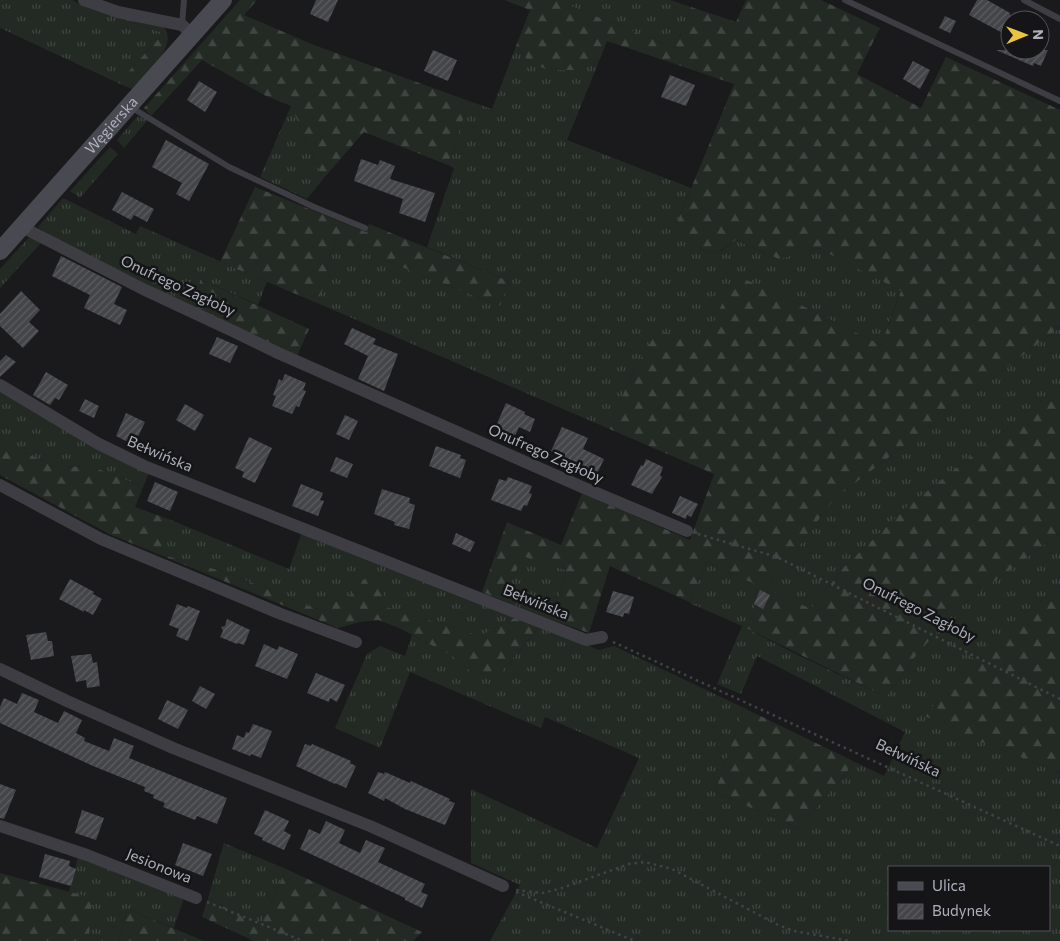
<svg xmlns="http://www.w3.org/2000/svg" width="1060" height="941" viewBox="0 0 1060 941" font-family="Commissioner,sans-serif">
  <defs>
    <pattern id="grass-tufts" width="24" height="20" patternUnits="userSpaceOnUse" patternTransform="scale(1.25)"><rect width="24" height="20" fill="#222a23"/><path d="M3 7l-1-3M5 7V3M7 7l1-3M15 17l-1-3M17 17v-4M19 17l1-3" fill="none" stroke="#3f4641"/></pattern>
    <pattern id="forest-firs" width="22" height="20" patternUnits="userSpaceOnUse" patternTransform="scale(1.25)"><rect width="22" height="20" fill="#222a23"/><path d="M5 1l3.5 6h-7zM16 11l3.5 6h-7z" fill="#3f4641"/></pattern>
    <pattern id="building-hatch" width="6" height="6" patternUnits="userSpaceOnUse" patternTransform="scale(1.25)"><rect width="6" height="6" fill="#444549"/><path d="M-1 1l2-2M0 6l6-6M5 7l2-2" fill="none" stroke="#5c5d61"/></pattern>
  </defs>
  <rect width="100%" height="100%" fill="#1a1a1c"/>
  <path fill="url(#grass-tufts)" fill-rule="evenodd" d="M0 0H72L91 9 164 33 118 83 0 28Z
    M564 0H670L691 7 675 48 563 3Z
    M516 46 530 63 577 70 600 59 567 140 691 188 676 225 682 239 707 252 721 251 736 240 779 259 818 248 901 290 881 345 783 296 735 276 703 347 638 363 607 428 317 303 330 273 326 265 336 241 500 306 509 281 427 247 454 168 448 165 469 101 492 109Z
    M291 106 323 179 307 199 260 177Z
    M138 116 148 120 124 148 117 140Z
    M110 147 118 154 80 198 70 191Z
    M63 198 136 234 140 226 267 282 258 305 200 279 197 310 49 236 38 227Z
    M31 235 42 242 0 288V269Z
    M1060 327V386L906 508 844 567 811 609 742 626 792 652 886 697 914 658 957 609 1060 533V586L1013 622 926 716 971 738 1060 772V941H490L520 885 471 863V789L597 848 639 758 545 717 541 728 410 672 380 748 335 728 367 654 380 646 405 656 412 635 454 657 475 675 502 671 540 626 599 650 614 646 744 708 715 792 799 829 855 762 884 776 905 732 757 656 741 694 717 684 742 626 690 603 706 562 767 589 834 499ZM889 867H1049V930H889Z
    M0 390 149 473 143 487 91 466 57 467 17 449 0 439Z
    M171 520 289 569 302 532 518 616 480 636 382 606 385 580 371 571 351 595 316 609 225 572 158 554Z
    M521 555 566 570 552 620 504 601Z
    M224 843 286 869 261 927 208 898Z
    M78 857 184 898 174 928 127 909 119 941H104L89 935 69 892Z"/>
  <path fill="url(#forest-firs)" fill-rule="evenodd" d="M240 0H257L244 15 314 45 469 101 448 165 364 132 323 179 291 106 264 95 202 60 151 116 144 108Z
    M504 0H564L563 3 675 48 691 7 736 22 746 0H821L880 28 857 74 921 108 946 57 1060 110V327L834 499 767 589 811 609 844 567 906 508 1060 386V533L957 609 914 658 886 697 742 626 610 566 589 633 552 620 566 570 522 556 504 601 482 592 507 522 561 545 582 493 690 540 714 474 607 428 638 363 658 330 703 346 735 275 783 296 881 345 901 291 818 248 779 259 736 240 720 251 707 252 682 239 676 225 734 84 607 41 600 59 577 70H549L530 63 516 46 530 10ZM706 562 766 589 742 626 690 603Z
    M116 17 161 24C183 44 145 74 132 89L118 83 164 33Z
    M255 187 366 232 369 224 509 281 500 306 336 241 326 265 330 273 317 303 220 262Z
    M200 279 309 329 297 356 197 310Z
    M0 439 17 449 57 467 91 466 143 487 135 507 171 520 159 554 225 572 316 609 351 595 371 571 385 580 383 606 480 636 518 616 540 626 502 671 492 680 475 675 454 657 399 628 378 620 360 622 338 628 109 534 0 475Z
    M1060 586V772L968 737 925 716 969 660 1013 622Z
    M744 708 855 762 799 829 715 792Z
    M286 869 422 932 413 941H254L202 917 208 898 261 927Z
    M0 873 92 898 89 935 104 941H0Z
    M127 909 204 941H119Z"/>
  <path fill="url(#building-hatch)" d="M316 0H338L328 22 310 14Z
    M977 0H987L1010 13V37L969 15Z
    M945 16 956 21 950 33 939 28Z
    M433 50 457 60 448 81 424 71Z
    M996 50H1048L1041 66 1034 63 1033 66Z
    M913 61 930 70 920 89 903 79Z
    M670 75 695 85 686 106 661 97Z
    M199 81 217 92 205 112 187 100Z
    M166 140 209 164 189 201 176 194 182 183 152 167Z
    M361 159 378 165 380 160 395 166 390 179 435 193 425 222 399 213 403 199 354 181Z
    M122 192 154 209 147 222 134 215 131 220 112 210Z
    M61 256 122 287 114 304 127 310 120 325 84 308 90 295 52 276Z
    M21 291 40 310 29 322 39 331 23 348 0 326V314Z
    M352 328 376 339 373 344 398 354 384 391 358 379 368 356 344 344Z
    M217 337 238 346 230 363 209 354Z
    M6 355 16 362 0 377V361Z
    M46 372 68 385 59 400 55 398 50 405 33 395Z
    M285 374 306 383 303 390 306 391 299 407 296 406 292 414 272 406 276 396 273 395 279 379 282 381Z
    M85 399 99 406 94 418 79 411Z
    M506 403 525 412 524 414 535 419 530 432 519 427 515 436 495 428Z
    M185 404 204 415 195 431 176 420Z
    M126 413 145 422 134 445 116 436Z
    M345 415 358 421 349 440 336 434Z
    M562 427 588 438 583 449 604 459 594 480 576 472 580 464 551 451Z
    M249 437 272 448 255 483 242 477 244 472 235 468Z
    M436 446 461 455 460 458 466 460 460 478 429 466Z
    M336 457 353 464 347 478 330 471Z
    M646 459 663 467 660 475 662 477 652 494 631 485 641 465 643 466Z
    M508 477 532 486 529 493 532 494 527 506 524 505 521 511 491 500 499 479 506 481Z
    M155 482 178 492 170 511 147 501Z
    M301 484 323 493 320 500 324 501 318 516 292 506Z
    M382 489 410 498 409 503 415 505 409 529 394 525 395 522 374 514Z
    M680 496 698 504 691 517 687 515 686 519 672 513Z
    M456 533 475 542 470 552 452 544Z
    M70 579 94 592 93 594 102 599 93 615 84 610V612L59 599Z
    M760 590 770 595 763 609 754 604Z
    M613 591 634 597 629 614 624 613 623 617 606 612Z
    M177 604 187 608 188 606 200 611 188 641 176 636 179 629 169 625Z
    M227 619 250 630 244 645 238 643 237 644 220 637 223 631 221 627 225 626Z
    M46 632 48 641H52L54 656 31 660 26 635Z
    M264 644 277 650 279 646 298 654 287 679 255 666Z
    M91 654 93 663 97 662 100 686 87 688 86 680 76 682 71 656Z
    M316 673 345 685 337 702 330 698 329 702 307 693Z
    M200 686 215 694 206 709 192 701Z
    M22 693 39 700 34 712 58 723 64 711 82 720 76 733 85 738 84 741 109 751 114 738 134 746 129 758 227 798 217 824 197 816 195 820 163 807 165 803 153 798 154 795 144 791 145 787 93 766 0 723V707L4 698 17 704Z
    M167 700 188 710 178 729 158 719Z
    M253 724 272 731 261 758 251 754 250 756 232 749 237 735 244 738 246 732 249 733Z
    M305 744 311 746 312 744 351 761 350 763 356 766 346 788 335 783V784L296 766Z
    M378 772 384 774 385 772 410 783 411 781 450 799 449 801 455 803 445 825 405 809 385 798 384 801 368 793Z
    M0 784 16 790 4 819 0 818Z
    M82 810 104 818 96 840 75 833Z
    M265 810 289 821 284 831 291 835 284 850 262 840 263 838 254 834Z
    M326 821 345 830 339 843 360 853 366 840 375 844 385 848 378 862 425 884 421 892 428 895 422 908 405 900V898L300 849 309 829 320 834Z
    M183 843 212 854 203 876 175 865Z
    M45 854 70 861 69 866 76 869 71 886 39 877Z"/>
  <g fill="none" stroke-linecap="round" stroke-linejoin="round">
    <path stroke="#414248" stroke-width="2.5" stroke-dasharray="2.5 4" stroke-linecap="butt" d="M698 534 777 557 1060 699
      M613 642 1060 846
      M516 890 543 893 562 888 629 864 645 862 672 869 778 925 794 931 850 941
      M516 892 635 941
      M207 902 303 941"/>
    <path stroke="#3d3d43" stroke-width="6" d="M845 0 1060 101
      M1024 0 1060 19
      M182 25 184 0
      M129 106 229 167 314 207 365 228"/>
    <path stroke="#3d3d43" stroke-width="12" d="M84 0 118 12 182 25 192 34
      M22 227 143 289 235 332 278 353 582 487 687 531
      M0 385 97 443 144 466 586 640 602 637
      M0 485 101 539 281 614 356 642
      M0 669 67 701 173 748 370 826 503 886
      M0 826 87 855 196 898"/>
    <path stroke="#494a51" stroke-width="18" id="s1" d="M0 251 223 0"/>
  </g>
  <g text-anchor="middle" stroke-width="5" stroke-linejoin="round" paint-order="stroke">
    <g font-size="15" fill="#adb0bb" stroke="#151517">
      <text dy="5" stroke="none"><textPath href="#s1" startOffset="168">Węgierska</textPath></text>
      <text transform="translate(178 286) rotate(25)" y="5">Onufrego Zagłoby</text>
      <text transform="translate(160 454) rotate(23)" y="5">Bełwińska</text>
      <text transform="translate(546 454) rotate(24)" y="5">Onufrego Zagłoby</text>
      <text transform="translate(536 602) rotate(22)" y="5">Bełwińska</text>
      <text transform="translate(919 610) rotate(27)" y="5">Onufrego Zagłoby</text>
      <text transform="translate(908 758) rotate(25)" y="5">Bełwińska</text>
      <text transform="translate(159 866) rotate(22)" y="5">Jesionowa</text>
    </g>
  </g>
  <rect x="888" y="866" width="162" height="65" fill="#151517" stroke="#525359"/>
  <rect x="898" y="882" width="25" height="8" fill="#494a51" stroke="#525359"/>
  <text x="932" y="891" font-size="15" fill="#adb0bb">Ulica</text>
  <rect x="898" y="904" width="25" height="15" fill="url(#building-hatch)" stroke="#525359"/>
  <text x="932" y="916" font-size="15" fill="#adb0bb">Budynek</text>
  <g transform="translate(1025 35) rotate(89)"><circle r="24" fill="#151517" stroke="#525359"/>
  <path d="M0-4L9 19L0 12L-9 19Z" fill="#ecc341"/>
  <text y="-8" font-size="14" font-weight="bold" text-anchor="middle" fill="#adb0bb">N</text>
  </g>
</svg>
